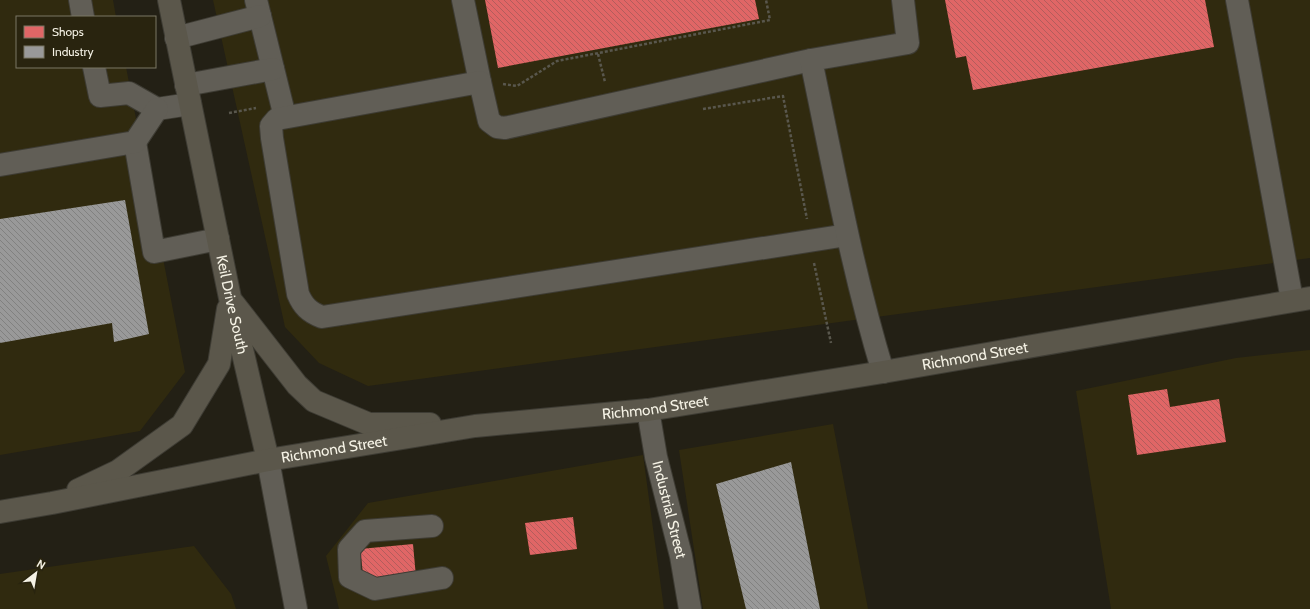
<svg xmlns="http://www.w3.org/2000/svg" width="1310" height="609" viewBox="0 0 1310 609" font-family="Cabin,sans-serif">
  <defs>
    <pattern id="shops-back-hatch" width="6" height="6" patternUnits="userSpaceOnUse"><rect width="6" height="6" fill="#e06666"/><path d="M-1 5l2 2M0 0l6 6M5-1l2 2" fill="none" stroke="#b35d5c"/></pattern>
    <pattern id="industry-back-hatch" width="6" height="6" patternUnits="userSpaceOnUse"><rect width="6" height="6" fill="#999"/><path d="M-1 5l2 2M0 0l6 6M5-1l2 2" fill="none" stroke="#818180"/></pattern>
  </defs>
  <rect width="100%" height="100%" fill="#232015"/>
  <path fill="#302a0f" d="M0 0H113L116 17H17V67H126L185 372 140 431 0 455Z
    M213 0H1310V258L368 386 319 363 285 327Z
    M1310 350V609H1111L1076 391 1236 358Z
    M833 424 868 609H703L679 450Z
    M643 455 664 609H339L326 556 368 503Z
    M194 546 231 594 236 609H0V574Z"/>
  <path fill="url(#shops-back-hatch)" d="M485 0H755L759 19 498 68Z
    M945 0H1205L1214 47 973 90 966 56 956 58Z
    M1167 389 1170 407 1219 399 1226 442 1137 455 1128 395Z
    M573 517 577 549 530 555 525 523Z
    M413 544 416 577 364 582 360 549Z"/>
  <path fill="url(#industry-back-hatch)" d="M125 200 149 334 114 342 112 323 0 343V219Z
    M791 462 820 609H746L716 484Z"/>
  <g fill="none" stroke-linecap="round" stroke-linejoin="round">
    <defs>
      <g id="minor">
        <path d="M80 0 83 17"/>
        <path d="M256 0 285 117"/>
        <path d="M463 0 480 82"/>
        <path d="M1237 0 1292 300"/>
        <path d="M176 38 260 16"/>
        <path d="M811 60 505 128 497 127 489 121 480 82 277 119 271 126 272 138 298 294C303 306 309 312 322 317L847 235"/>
        <path d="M94 67 100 96 129 93 157 109 190 104"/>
        <path d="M186 85 273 69"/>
        <path d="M135 142 154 252 218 239"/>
        <path d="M0 165 135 142 157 109"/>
        <path d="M883 372C852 270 833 165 811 60L908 43 903 0"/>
        <path id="s1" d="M648 410 656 457 681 556 690 609"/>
        <path d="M268 460 296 609"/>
        <path d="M432 526 365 531 349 549 350 577 375 589 442 578"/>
      </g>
      <g id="major">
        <path id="s2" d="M169 0 230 298 268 460"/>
        <path d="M234 304 297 385 314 401 369 424H430"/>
        <path d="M78 490 118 471 182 425 219 364 228 309"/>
        <path id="s3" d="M0 512 52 503 268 460 415 436 475 426 648 410 883 372 1310 298"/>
      </g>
    </defs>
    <use href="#minor" stroke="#3e3c34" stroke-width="24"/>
    <use href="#major" stroke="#3e3c34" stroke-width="24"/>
    <path stroke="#59574d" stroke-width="2.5" stroke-dasharray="3 2" stroke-linecap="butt" d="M598 54 605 82
      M503 84 517 86 557 61 770 20 766 0
      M703 109 783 96 807 219
      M229 113 256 108
      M814 263 831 343"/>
    <use href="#minor" stroke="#615e56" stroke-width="22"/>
    <use href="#major" stroke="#5b574b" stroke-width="22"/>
  </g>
  <g text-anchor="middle" stroke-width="4" stroke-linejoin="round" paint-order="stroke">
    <g font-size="15" fill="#f5f2e5" stroke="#29240f">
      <text dy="5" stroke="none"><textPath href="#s2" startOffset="311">Keil Drive South</textPath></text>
      <text dy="5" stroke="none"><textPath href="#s3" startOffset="988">Richmond Street</textPath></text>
      <text dy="5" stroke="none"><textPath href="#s3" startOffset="664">Richmond Street</textPath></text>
      <text dy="5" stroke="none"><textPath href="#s3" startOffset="340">Richmond Street</textPath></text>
      <text dy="5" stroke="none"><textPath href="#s1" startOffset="102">Industrial Street</textPath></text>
    </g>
  </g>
  <rect x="16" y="16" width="140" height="52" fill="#29240f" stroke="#7b7665"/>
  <rect x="24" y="26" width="20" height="12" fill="#e06666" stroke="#7b7665"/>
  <text x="52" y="36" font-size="12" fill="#f5f2e5">Shops</text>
  <rect x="24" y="46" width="20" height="12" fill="#999999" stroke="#7b7665"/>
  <text x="52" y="56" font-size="12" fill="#f5f2e5">Industry</text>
  <g transform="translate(36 573) rotate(31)" stroke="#29240f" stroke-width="3" paint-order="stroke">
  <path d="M0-3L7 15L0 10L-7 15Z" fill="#f5f2e5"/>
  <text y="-6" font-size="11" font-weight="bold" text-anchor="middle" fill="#f5f2e5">N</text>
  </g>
</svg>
